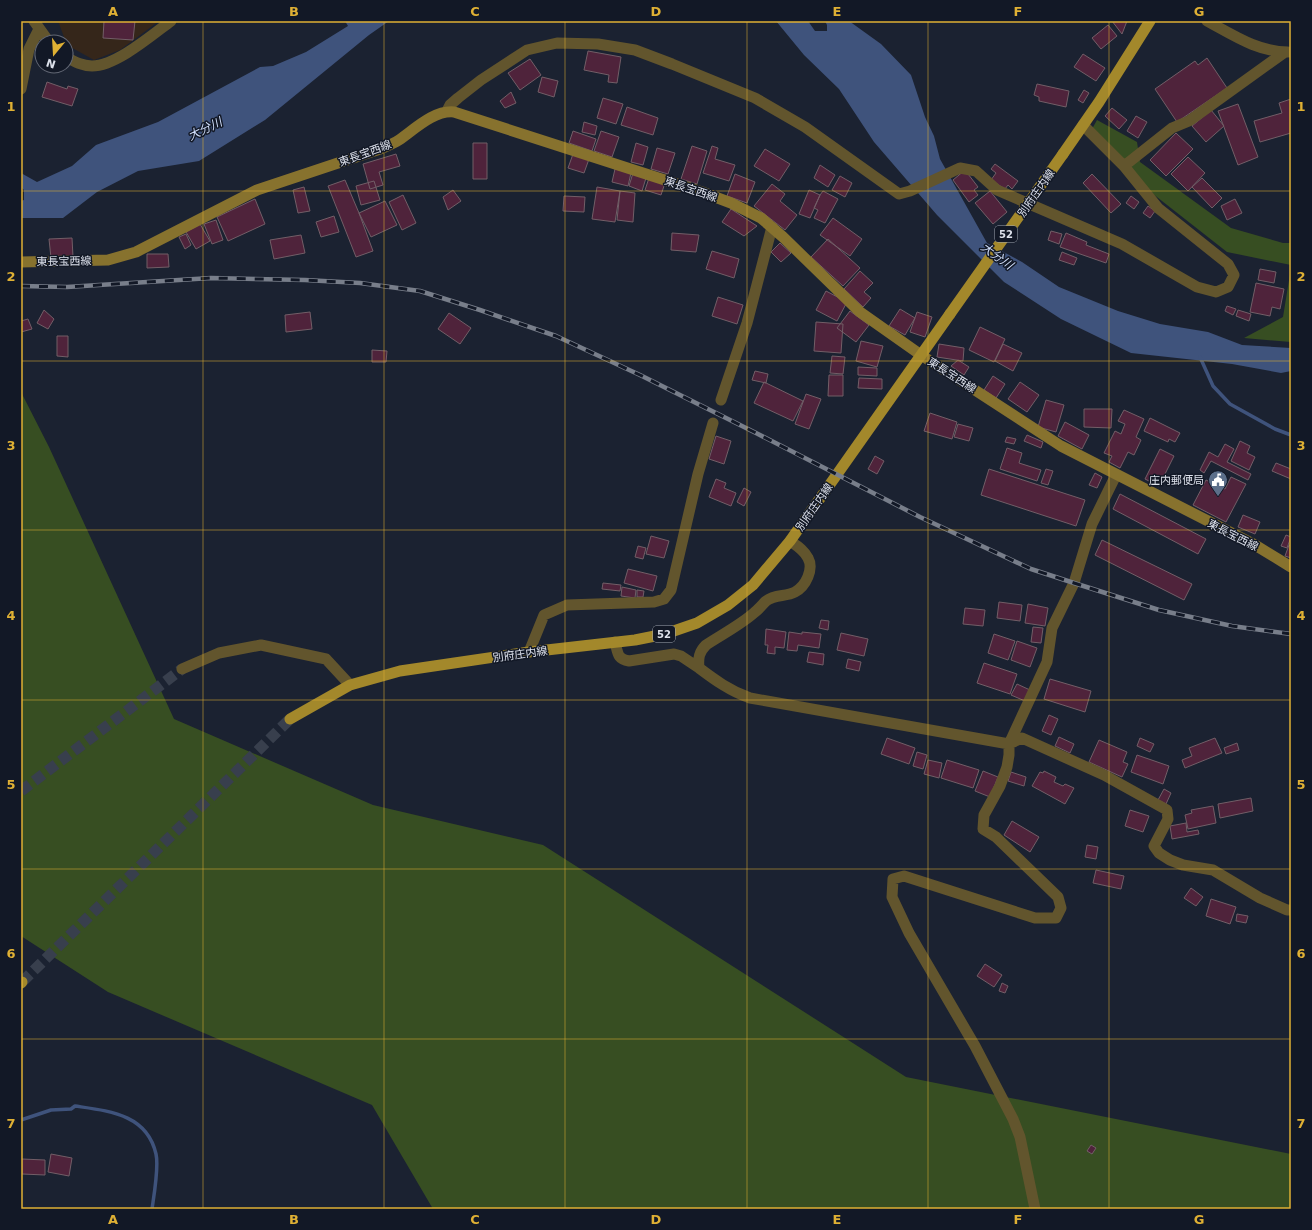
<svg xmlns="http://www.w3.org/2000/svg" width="1312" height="1230" viewBox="0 0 1312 1230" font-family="'DejaVu Sans','Noto Sans JP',sans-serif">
  <rect width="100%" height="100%" fill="#1b2231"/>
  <path fill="#35261a" d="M58 21H159L120 50 94 60 67 45Z"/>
  <path fill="#374e22" d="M1097 120 1137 142 1140 162 1231 228 1283 243H1291V265L1227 252 1125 172 1092 129Z
    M1291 268V342L1244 338 1283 317Z
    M21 392 49 447 174 719 373 805 543 845 906 1077 1291 1154V1209H433L372 1105 108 992 21 936Z"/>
  <path fill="#3f537c" d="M345 21H389L369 35 265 120 199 161 138 171 97 192 63 218H21V201L24 200V190L21 187V173L37 182 72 166 96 145 158 122 260 67 273 66 306 52 348 26Z
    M776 21H808L815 31H827V25L825 21H849L881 44 911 75 925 117 934 136 940 159 987 243 1022 262 1059 287 1118 311 1160 324 1208 332 1242 345 1291 348V371L1281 373 1232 364 1131 353 1061 319 1004 282 937 215 874 142 839 89 804 55Z"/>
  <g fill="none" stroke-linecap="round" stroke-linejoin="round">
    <path stroke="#3f537c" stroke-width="3.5" d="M1200 357 1213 386 1230 404 1275 429 1291 435
      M21 1120 51 1110 71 1109 75 1106C109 1111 147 1114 156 1154 159 1167 154 1195 152 1209"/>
  </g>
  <path fill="#4f233b" stroke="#725e67" d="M104 21H135L133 40 103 38Z
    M1112 21H1127L1122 34Z
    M1108 25 1117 36 1101 49 1092 38Z
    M588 51 621 57 617 83 608 82 609 75 584 70Z
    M1083 54 1105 68 1096 81 1074 67Z
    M1207 58 1227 88 1177 122 1155 89 1195 61 1198 65Z
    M530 59 541 75 520 90 508 73Z
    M542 77 558 81 554 97 538 92Z
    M47 82 67 89 68 86 78 89 72 106 42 97Z
    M1037 84 1069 91 1066 107 1039 101V97L1034 95Z
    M1084 90 1089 93 1083 103 1078 100Z
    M511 92 516 103 505 108 500 101Z
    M603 98 623 104 616 124 597 118Z
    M1291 99V133L1260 142 1254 121 1282 113 1279 103Z
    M1238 104 1258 157 1238 165 1218 111Z
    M627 107 658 118 653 135 621 125Z
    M1112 108 1127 120 1119 129 1105 116Z
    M1211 110 1224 126 1206 142 1192 126Z
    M1136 116 1147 122 1138 138 1127 131Z
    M584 122 597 126 595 135 582 132Z
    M573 131 596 139 592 151 569 143Z
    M601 131 619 137 612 157 594 151Z
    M1176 133 1193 149 1166 176 1150 160Z
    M473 143H487V179H473Z
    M636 143 648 147 643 165 631 162Z
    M692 146 707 151 697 184 681 179Z
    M712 146 718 148 715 159 735 165 729 181 703 173Z
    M657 148 675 153 668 174 651 169Z
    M765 149 790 164 779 181 754 166Z
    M396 154 400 166 379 172 383 185 370 189 363 164Z
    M573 154 589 159 584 173 568 168Z
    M1188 157 1205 173 1188 191 1171 174Z
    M995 164 1018 181 1012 189 1008 185 1005 189 991 180 996 173 991 169Z
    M820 165 835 175 828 187 814 178Z
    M615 169 631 173 628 186 612 182Z
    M965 170 978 187 974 190 978 195 969 202 953 180Z
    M633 173 646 178 642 191 629 186Z
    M735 174 755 182 747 203 727 196Z
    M1092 174 1121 204 1111 213 1083 183Z
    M840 176 852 183 845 197 832 190Z
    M649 178 665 183 661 195 645 190Z
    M1202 178 1222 198 1212 208 1192 187Z
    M345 180 359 213 373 251 356 257 328 186Z
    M374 181 380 200 361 205 356 186Z
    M772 184 785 194 780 201 797 215 785 230 754 206Z
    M304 187 310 211 298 213 293 190Z
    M597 187 620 191 615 222 592 219Z
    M453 190 461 201 448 210 443 197Z
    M809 190 820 195 810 218 799 214Z
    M620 191 635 193 633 222 617 220Z
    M823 191 838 199 825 223 814 218 818 210 814 208 820 195Z
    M990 191 1007 212 993 224 975 203Z
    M403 195 416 223 402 230 389 202Z
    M564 196 585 197 584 212 563 211Z
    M1131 196 1139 202 1134 209 1126 203Z
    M255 199 265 224 228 241 217 217Z
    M1235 199 1242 213 1227 220 1221 206Z
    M385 201 397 225 371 237 359 213Z
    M1148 206 1155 211 1150 218 1143 213Z
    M731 209 757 226 744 236 722 222Z
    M334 216 339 232 321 237 316 222Z
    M833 218 862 239 850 256 820 235Z
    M216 220 223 240 212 244 204 224Z
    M200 224 210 241 196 249 186 232Z
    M1051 231 1062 234 1059 244 1048 240Z
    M672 233 699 235 696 252 671 250Z
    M1066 233 1087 242 1086 245 1109 254 1106 263 1060 247Z
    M186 234 191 245 185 249 179 237Z
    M301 235 305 253 274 259 270 240Z
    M72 238 73 257 51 258 49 239Z
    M828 239 860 268 843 286 811 257Z
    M780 243 791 253 781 262 771 252Z
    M712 251 739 259 734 278 706 269Z
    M1062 252 1077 258 1074 265 1059 260Z
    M147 254H168L169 267 147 268Z
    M1260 269 1276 272 1274 283 1258 280Z
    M860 271 873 283 864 292 871 298 863 307 844 289Z
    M1256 283 1284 289 1280 309 1272 307 1270 316 1250 312Z
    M826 291 847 302 837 321 816 310Z
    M718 297 743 305 737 324 712 316Z
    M1227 306 1236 309 1233 315 1225 311Z
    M900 309 915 318 905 335 889 326Z
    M44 310 54 319 48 329 37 323Z
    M1238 310 1251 314 1249 321 1236 316Z
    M850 311 869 325 856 342 837 328Z
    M310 312 312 329 286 332 285 315Z
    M917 312 932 317 925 337 910 332Z
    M449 313 471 328 460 344 438 329Z
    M28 319 32 329 21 332V321Z
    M816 322 843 324 841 353 814 351Z
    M980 327 1005 339 994 362 969 350Z
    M57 336H68V357L57 356Z
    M861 341 883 346 877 367 856 361Z
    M939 344 964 348 963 361 937 357Z
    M1003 344 1022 353 1013 371 995 361Z
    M372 350 387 351 386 362H372Z
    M832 356 845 357 843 374 830 373Z
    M958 360 969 367 964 375 951 366Z
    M858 367 877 368V376L858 375Z
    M755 371 768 374 766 383 752 380Z
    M829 375H843V396H828Z
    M993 376 1005 384 996 398 984 390Z
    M859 378 882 379V389L858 388Z
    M764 382 803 401 793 421 754 403Z
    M1020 382 1039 395 1027 412 1008 399Z
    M806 394 821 399 809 429 795 424Z
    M1046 400 1064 405 1056 432 1038 427Z
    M1084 409H1112L1111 428 1084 427Z
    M1124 410 1144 419 1136 437 1141 440 1134 455 1128 452 1120 468 1109 462 1112 456 1104 453 1115 431 1121 434 1125 424 1118 421Z
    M930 413 957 422 952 439 924 431Z
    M1150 418 1180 433 1175 442 1169 439 1168 442 1144 431Z
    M1065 422 1089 435 1082 449 1058 436Z
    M958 424 973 428 969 441 954 437Z
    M1027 435 1043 442 1041 448 1024 441Z
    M716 436 731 441 724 464 709 459Z
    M1007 437 1016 439 1014 444 1005 442Z
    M1240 441 1250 446 1247 453 1255 457 1249 470 1231 461Z
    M1225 444 1234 449 1227 462 1251 474 1248 480 1211 461 1204 473 1200 470 1209 452 1218 457Z
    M1007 448 1022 453 1019 463 1041 470 1037 481 1000 469Z
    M1160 449 1174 456 1159 486 1145 479Z
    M875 456 884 461 877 474 868 469Z
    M1276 463 1291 469V479L1272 471Z
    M989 469 1085 500 1076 526 981 495Z
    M1046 469 1053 471 1048 485 1041 483Z
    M1095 473 1102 477 1097 488 1089 485Z
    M1231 477 1246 484 1226 522 1193 505 1206 480 1225 489Z
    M716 479 726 483 724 488 736 493 731 506 709 497Z
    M744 488 751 492 744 506 737 502Z
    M1120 494 1206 539 1198 554 1113 509Z
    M1243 515 1260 522 1255 534 1238 527Z
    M1286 535 1291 537 1287 548 1281 546Z
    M651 536 669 541 664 558 646 554Z
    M1102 540 1192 584 1184 600 1095 555Z
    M1289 545 1291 546V558L1285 556Z
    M638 546 646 548 643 559 635 557Z
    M628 569 657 576 653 591 624 583Z
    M603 583 621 585 620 591 602 589Z
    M622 587 636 590 635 598 621 596Z
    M637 590 644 591 643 597H637Z
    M999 602 1022 605 1020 621 997 618Z
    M1028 604 1048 608 1045 626 1025 623Z
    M965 608 985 610 983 626 963 624Z
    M821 620 829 621 828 630 819 628Z
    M1033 627 1043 628 1041 643 1031 642Z
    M766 629 786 632 784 648 775 647V654L767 653 768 645H765Z
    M789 632 802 634V632L821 634 819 648 798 645 797 651 787 650Z
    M841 633 868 639 864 656 837 650Z
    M994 634 1015 641 1008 660 988 653Z
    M1017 641 1037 648 1030 667 1011 660Z
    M809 652 824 654 823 665 807 662Z
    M848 659 861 662 859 671 846 668Z
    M984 663 1017 674 1010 694 977 683Z
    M1050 679 1091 691 1085 712 1044 699Z
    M1017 684 1030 690 1025 701 1011 695Z
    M1049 715 1058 719 1051 735 1042 731Z
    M1059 737 1074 744 1070 753 1055 746Z
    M887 738 915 748 909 764 881 754Z
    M1140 738 1154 744 1150 752 1137 746Z
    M1215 738 1222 753 1185 768 1182 760 1192 756 1189 748Z
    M1099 740 1127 752 1123 762 1128 764 1122 777 1089 762Z
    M1237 743 1239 750 1226 754 1224 748Z
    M917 752 927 755 923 769 913 766Z
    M1137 755 1169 766 1163 784 1131 772Z
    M928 760 942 763 939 778 924 774Z
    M947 760 979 770 973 788 941 778Z
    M983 771 998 777 990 797 975 791Z
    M1044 771 1056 777 1054 782 1063 786 1065 784 1074 788 1065 804 1032 786 1040 772 1043 773Z
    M1011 772 1026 777 1024 786 1008 781Z
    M1164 789 1171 793 1166 804 1158 800Z
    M1251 798 1253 811 1220 818 1218 804Z
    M1213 806 1216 823 1188 829 1185 815 1192 813 1191 810Z
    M1130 810 1149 816 1143 832 1125 826Z
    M1012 821 1039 837 1030 852 1004 835Z
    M1186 823 1187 832 1198 830 1199 834 1172 839 1170 826Z
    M1087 845 1098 847 1096 859 1085 857Z
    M1096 870 1124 876 1121 889 1093 883Z
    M1191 888 1203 897 1196 906 1184 898Z
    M1211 899 1236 907 1230 924 1206 916Z
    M1237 914 1248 916 1246 923 1236 921Z
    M985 964 1002 975 994 987 977 976Z
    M1002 983 1008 986 1005 993 999 991Z
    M1091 1145 1096 1148 1092 1154 1087 1151Z
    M51 1154 72 1158 69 1176 48 1172Z
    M22 1159 45 1160V1175L22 1174Z"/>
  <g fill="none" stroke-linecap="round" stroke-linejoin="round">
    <path stroke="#383f4d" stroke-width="11" stroke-dasharray="11 5.5" stroke-linecap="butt" d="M21 791 182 669"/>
    <path stroke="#383f4d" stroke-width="11" stroke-dasharray="11 5.5" stroke-linecap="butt" d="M22 982 290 719"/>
    <path stroke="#62552d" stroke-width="11" d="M34 21 49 42
      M1207 21C1233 35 1258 52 1288 52
      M66 57C75 62 82 66 92 66 116 66 152 35 171 21
      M21 89 29 49 39 29
      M447 111 450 105 458 98 481 80 527 50 557 43 598 44 635 50 672 64 755 98 805 127 899 194 910 191 960 168 976 171 997 190 1122 244 1197 287 1216 292 1228 287 1234 275 1228 264 1158 208 1124 166 1083 125
      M1124 166 1172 128 1189 121 1285 52
      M721 400 747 323 772 227
      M790 541C797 546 804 550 808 558 814 569 806 586 795 592 786 597 775 594 766 601 762 605 759 609 755 612 742 624 721 635 706 645 699 652 698 658 699 668 715 680 730 691 750 698L1009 744 1022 738 1104 775 1167 810 1168 819 1154 846 1159 853 1170 860 1183 865 1213 870 1260 898 1287 910H1291
      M615 642C618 653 617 659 629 661L674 654 681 656 699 668
      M529 652 544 615 567 605 654 602 664 599 671 590 698 474 713 423
      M182 669 219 653 261 645 326 659 350 685
      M1035 1209 1020 1137 1013 1119 975 1046 909 933 892 897 893 879 904 876 1035 918H1056L1061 908 1058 897 996 837 983 829 984 815 1000 786 1007 767 1009 755V744L1047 662 1052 628 1074 583 1092 524 1116 475"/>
    <path stroke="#87722e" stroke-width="11" d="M21 262 108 260 136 252 257 190 380 149C387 146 393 144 399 140 415 129 434 110 454 112L702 192 731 203 761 218 783 237 860 312 921 355 1061 446 1255 545 1291 567"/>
    <path stroke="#a3882b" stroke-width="11" d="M1063 154 1099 102 1150 21
      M290 719 350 685 400 671 529 652 635 640 665 634 697 623 728 605 753 585 790 541 950 314
      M21 983 22 982"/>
    <defs>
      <path id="rail" d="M21 286 67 287 211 278 305 280 360 283 420 291 480 310 556 336 640 375 756 433 920 517 1031 569 1074 583 1159 610 1232 626 1291 634"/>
    </defs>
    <use href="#rail" stroke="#787e8a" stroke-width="4.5"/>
    <use href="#rail" stroke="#121826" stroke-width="3" stroke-dasharray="9" stroke-linecap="butt"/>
    <path stroke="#a3882b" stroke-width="11" d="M950 314 1063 154"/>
  </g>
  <path fill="none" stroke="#dfb034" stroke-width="1" stroke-opacity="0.55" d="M203 21V1209M384 21V1209M565 21V1209M747 21V1209M928 21V1209M1109 21V1209M21 191H1291M21 361H1291M21 530H1291M21 700H1291M21 869H1291M21 1039H1291"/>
  <defs>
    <symbol id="civic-pin" viewBox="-11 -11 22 30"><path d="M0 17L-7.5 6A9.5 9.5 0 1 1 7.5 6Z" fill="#5c6f8a" stroke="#121826"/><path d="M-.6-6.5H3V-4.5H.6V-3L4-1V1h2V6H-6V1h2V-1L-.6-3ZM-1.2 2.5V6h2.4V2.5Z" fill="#fff"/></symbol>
  </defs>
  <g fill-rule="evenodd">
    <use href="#civic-pin" x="1207" y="469" width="22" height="30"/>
  </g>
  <g text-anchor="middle" stroke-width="3" stroke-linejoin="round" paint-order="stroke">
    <g fill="#121826" stroke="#a0a5b0" stroke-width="1">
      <rect x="995" y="226" width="22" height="16" rx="3"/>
      <rect x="653" y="626" width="22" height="16" rx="3"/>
    </g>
    <g font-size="10" font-weight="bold" fill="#dde1eb">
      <text x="1006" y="238">52</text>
      <text x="664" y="638">52</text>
    </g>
    <g font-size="11" fill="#dde1eb" stroke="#121826">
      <text transform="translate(365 153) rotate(-20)" y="4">東長宝西線</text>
      <text transform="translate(691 189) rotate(19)" y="4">東長宝西線</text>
      <text transform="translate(1036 193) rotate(-55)" y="4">別府庄内線</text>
      <text transform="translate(64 261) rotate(-1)" y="4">東長宝西線</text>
      <text transform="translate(952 375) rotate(33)" y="4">東長宝西線</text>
      <text transform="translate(814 507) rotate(-55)" y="4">別府庄内線</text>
      <text transform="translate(1233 535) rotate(27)" y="4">東長宝西線</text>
      <text transform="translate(520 654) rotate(-8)" y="4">別府庄内線</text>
    </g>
    <g font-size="11" fill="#dde1eb" stroke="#121826" text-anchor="end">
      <text x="1204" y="484">庄内郵便局</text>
    </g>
    <g font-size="12" font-style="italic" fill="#d0defa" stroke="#121826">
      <text transform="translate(205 129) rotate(-26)" y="4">大分川</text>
      <text transform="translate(997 256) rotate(36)" y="4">大分川</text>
    </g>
  </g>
  <rect width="1312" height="1230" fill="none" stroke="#121826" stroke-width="44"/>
  <g transform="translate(54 54) rotate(198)"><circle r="19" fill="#121826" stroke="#636875"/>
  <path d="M0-3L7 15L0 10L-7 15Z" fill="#dfb034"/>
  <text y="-6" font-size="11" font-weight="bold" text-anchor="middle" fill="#dde1eb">N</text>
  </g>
  <rect x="22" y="22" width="1268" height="1186" fill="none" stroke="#dfb034" stroke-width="1.5"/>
  <g font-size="13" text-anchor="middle" font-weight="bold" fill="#dfb034">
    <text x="113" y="16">A</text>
    <text x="294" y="16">B</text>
    <text x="475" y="16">C</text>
    <text x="656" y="16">D</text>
    <text x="837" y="16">E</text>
    <text x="1018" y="16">F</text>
    <text x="1199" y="16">G</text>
    <text x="11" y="111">1</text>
    <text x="1301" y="111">1</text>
    <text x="11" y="281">2</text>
    <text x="1301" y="281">2</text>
    <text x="11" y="450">3</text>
    <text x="1301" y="450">3</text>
    <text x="11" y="620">4</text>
    <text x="1301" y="620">4</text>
    <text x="11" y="789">5</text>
    <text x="1301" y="789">5</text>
    <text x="11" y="958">6</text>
    <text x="1301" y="958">6</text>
    <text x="11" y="1128">7</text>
    <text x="1301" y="1128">7</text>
    <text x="113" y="1224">A</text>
    <text x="294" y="1224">B</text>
    <text x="475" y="1224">C</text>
    <text x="656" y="1224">D</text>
    <text x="837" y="1224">E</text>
    <text x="1018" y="1224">F</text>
    <text x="1199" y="1224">G</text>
  </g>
</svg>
